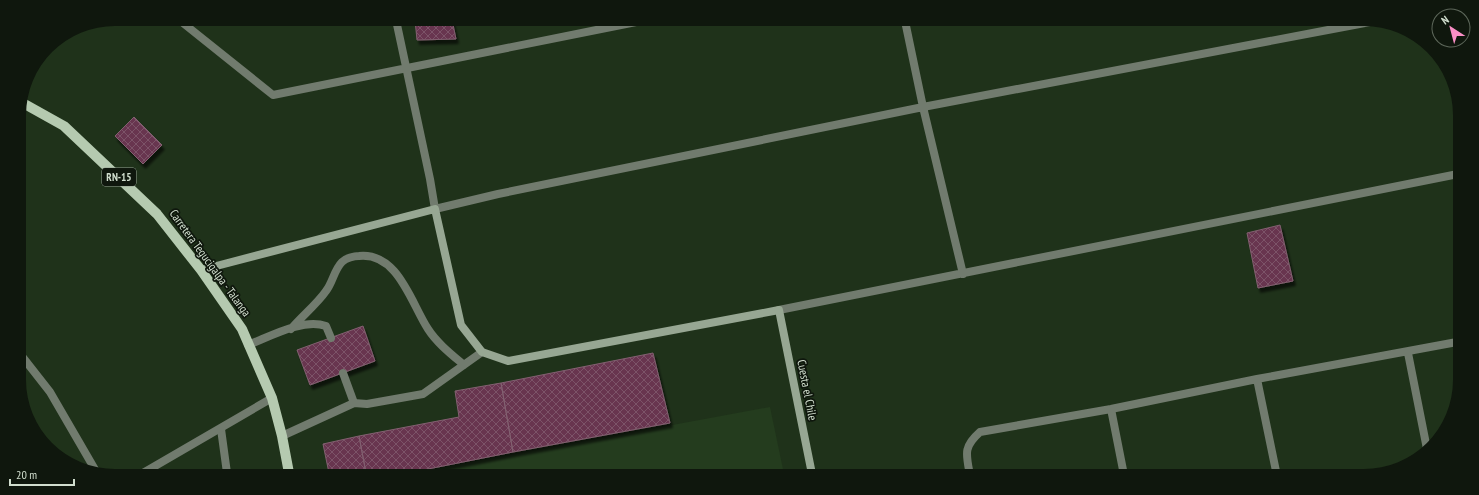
<svg xmlns="http://www.w3.org/2000/svg" width="1479" height="495" viewBox="0 0 1479 495" font-family="'PT Sans Narrow',sans-serif">
  <defs>
    <pattern id="building-cross-hatch" width="8" height="8" patternUnits="userSpaceOnUse"><rect width="8" height="8" fill="#67354f"/><path d="M0 0l8 8M0 8l8-8" fill="none" stroke="#7c5267"/></pattern>
    <filter id="shadow"><feDropShadow dx="2.5" dy="4.5" stdDeviation="1" flood-color="#0009"/></filter>
  </defs>
  <rect width="100%" height="100%" fill="#1f321a"/>
  <path fill="#243c1e" d="M770 407 784 474 413 473Z"/>
  <path fill="url(#building-cross-hatch)" stroke="#826070" filter="url(#shadow)" d="M415 20H452L456 39 417 40Z
    M134 117 162 145 143 164 115 136Z
    M1280 225 1293 281 1258 288 1247 233Z
    M363 326 375 361 310 385 297 350Z
    M653 353 670 423 513 452 501 383Z
    M501 383 513 452 408 473H366L359 436 459 417 455 391Z
    M359 436 366 473H329L323 444Z"/>
  <g fill="none" stroke-linecap="round" stroke-linejoin="round">
    <path stroke="#717b6e" stroke-width="8" d="M291 329C302 316 317 304 326 291 333 282 334 270 342 262 346 258 354 256 359 256 398 252 411 303 428 329 437 343 451 354 464 365
      M248 345C271 336 303 318 326 326L331 338
      M343 373 354 403
      M221 429 227 473
      M282 436 354 403 367 404 423 394 482 352"/>
    <path stroke="#717b6e" stroke-width="8" d="M178 19 273 95 646 20
      M396 20 430 179 435 209 498 194 923 107 1370 22
      M905 21 923 107 963 274
      M779 310 1458 174
      M1408 353 1427 449
      M21 355 50 392 97 473
      M1257 379 1277 476
      M1111 409 1124 475
      M143 473 272 398
      M970 475C966 454 963 447 980 432L1111 409 1257 379 1457 342"/>
    <path stroke="#97a793" stroke-width="8" d="M201 270 435 209 461 325 482 352 508 361 779 310 812 474"/>
    <path stroke="#b5cab0" stroke-width="10" d="M21 102 64 126 157 214 201 270 242 329 272 398 282 436 289 473"/>
  </g>
  <g text-anchor="middle" stroke-width="3.5" stroke-linejoin="round" paint-order="stroke">
    <rect fill="#0f170d" stroke="#97a294" stroke-width="1" x="102" y="168" width="34" height="18" rx="3"/>
    <g font-size="11" font-weight="bold" fill="#d1dece">
      <text x="119" y="181">RN-15</text>
    </g>
    <g font-size="12" fill="#d1dece" stroke="#0f170d">
      <text transform="translate(210 263) rotate(54)" y="4">Carretera Tegucigalpa - Talanga</text>
      <text transform="translate(807 390) rotate(79)" y="4">Cuesta el Chile</text>
    </g>
  </g>
  <path d="M0 0H1479V495H0ZM115 26H1364A89 89 0 0 1 1453 115V380A89 89 0 0 1 1364 469H115A89 89 0 0 1 26 380V115A89 89 0 0 1 115 26Z" fill="#0f170d" fill-rule="evenodd"/>
  <g transform="translate(1451 28) rotate(324)"><circle r="19" fill="#0f170d" stroke="#5d675a"/>
  <path d="M0-3L7 15L0 10L-7 15Z" fill="#fa8fc6"/>
  <text y="-6" font-size="11" font-weight="bold" text-anchor="middle" fill="#d1dece">N</text>
  </g>
  <path d="M10 479v6h64v-6" fill="none" stroke="#d1dece" stroke-width="2"/>
  <text x="16" y="479" font-size="12" fill="#d1dece" stroke="#0f170d" stroke-width="3" paint-order="stroke">20 m</text>
</svg>
